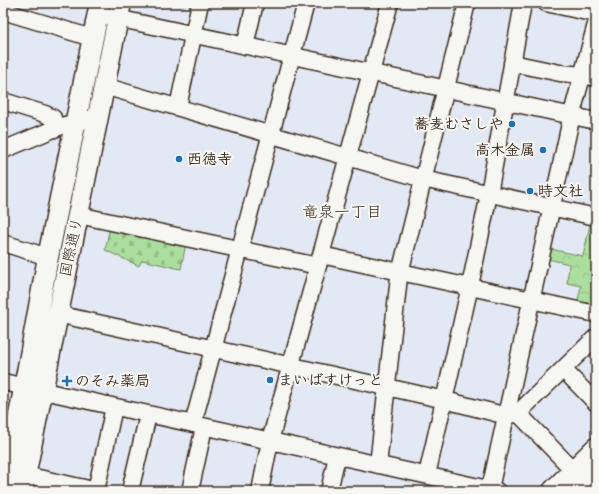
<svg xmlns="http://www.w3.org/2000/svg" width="599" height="494" viewBox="0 0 599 494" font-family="'Comic Neue','Klee One',sans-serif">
  <defs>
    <pattern id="cemetery-stones" width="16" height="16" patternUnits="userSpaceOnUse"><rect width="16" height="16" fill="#acde9f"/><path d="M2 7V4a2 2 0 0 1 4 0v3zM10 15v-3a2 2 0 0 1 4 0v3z" fill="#95bf88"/></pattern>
    <pattern id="park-crowns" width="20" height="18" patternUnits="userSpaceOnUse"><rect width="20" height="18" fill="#acde9f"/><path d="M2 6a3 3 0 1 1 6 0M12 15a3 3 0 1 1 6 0" fill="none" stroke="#95bf88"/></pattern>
  </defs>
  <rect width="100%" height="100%" fill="#e2e9f4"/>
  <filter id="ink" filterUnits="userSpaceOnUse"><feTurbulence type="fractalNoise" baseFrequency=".025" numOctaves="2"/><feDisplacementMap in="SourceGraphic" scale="8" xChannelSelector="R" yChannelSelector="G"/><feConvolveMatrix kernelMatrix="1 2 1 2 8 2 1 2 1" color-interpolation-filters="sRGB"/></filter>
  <g filter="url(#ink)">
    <path fill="url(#cemetery-stones)" stroke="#74845e" d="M110 227 186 243 181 269 142 260 139 266 105 250Z"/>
    <path fill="url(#park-crowns)" stroke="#74845e" d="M591 220H596V309L577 305 581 286 567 283 569 264 548 259 550 249 583 256Z"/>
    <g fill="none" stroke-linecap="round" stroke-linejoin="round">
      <defs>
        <path id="minor" d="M546 3 596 14
          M3 11 92 38
          M107 16 596 121
          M245 46 255 3
          M512 63 560 73 583 75 596 78
          M104 86 423 179 596 217
          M3 101 45 114 53 118 55 129
          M178 107 200 3
          M3 150 61 126 98 117
          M78 215 318 266
          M3 243 48 257
          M321 255 596 314
          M57 314 445 400 507 416 518 413 596 337
          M563 369 596 403
          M3 382 497 491
          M518 413 574 471
          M193 424 306 3
          M378 465 399 277 467 3
          M25 475 98 491
          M427 475 470 286 489 194 523 3
          M490 489 573 110 596 24
          M96 491 114 407
          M130 491 148 415
          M190 491 204 427
          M260 491 270 441 390 3
          M329 491 337 456"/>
        <path id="major" d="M3 490 21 405 48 257 100 3
          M22 491 121 3"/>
        <path id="highway" d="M554 491 596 449
          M583 491 596 478"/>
      </defs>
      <use href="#minor" stroke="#3b2a1e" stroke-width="19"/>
      <use href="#major" stroke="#3b2a1e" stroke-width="23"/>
      <use href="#highway" stroke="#3b2a1e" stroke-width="25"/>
      <use href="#minor" stroke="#f6f6f2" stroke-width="16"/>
      <use href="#major" stroke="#f6f6f2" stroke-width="20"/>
      <use href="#highway" stroke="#f6f6f2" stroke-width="22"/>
    </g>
  </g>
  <g fill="#1f6fb2" stroke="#f6f6f2" stroke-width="1.5">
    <circle cx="512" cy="124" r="4"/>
    <circle cx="543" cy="150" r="4"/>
    <circle cx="179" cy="159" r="4"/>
    <circle cx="530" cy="191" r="4"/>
    <circle cx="270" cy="380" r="4"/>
    <path d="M65 375h4v4h4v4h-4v4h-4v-4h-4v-4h4z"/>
  </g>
  <g text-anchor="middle" stroke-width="4" stroke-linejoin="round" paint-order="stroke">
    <g font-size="15" font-weight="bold" fill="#3b2a1e" stroke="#f6f6f2" text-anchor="start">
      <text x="504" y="129" text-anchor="end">蕎麦むさしや</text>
      <text x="535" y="155" text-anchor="end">高木金属</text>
      <text x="187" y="164">西徳寺</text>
      <text x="538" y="196">時文社</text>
      <text x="278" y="385">まいばすけっと</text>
      <text x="75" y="386">のそみ薬局</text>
    </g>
    <g font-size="15" fill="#3b2a1e" stroke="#f6f6f2">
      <text transform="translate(71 247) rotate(-78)" y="5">国際通り</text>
    </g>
    <g font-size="16" fill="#3b2a1e" stroke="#f6f6f2">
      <text x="342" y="217">竜泉一丁目</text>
    </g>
  </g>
  <rect width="599" height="494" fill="none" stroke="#f6f6f2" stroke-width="16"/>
  <rect x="8" y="8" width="583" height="478" fill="none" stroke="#3b2a1e" stroke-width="1.5" filter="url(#ink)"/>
</svg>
